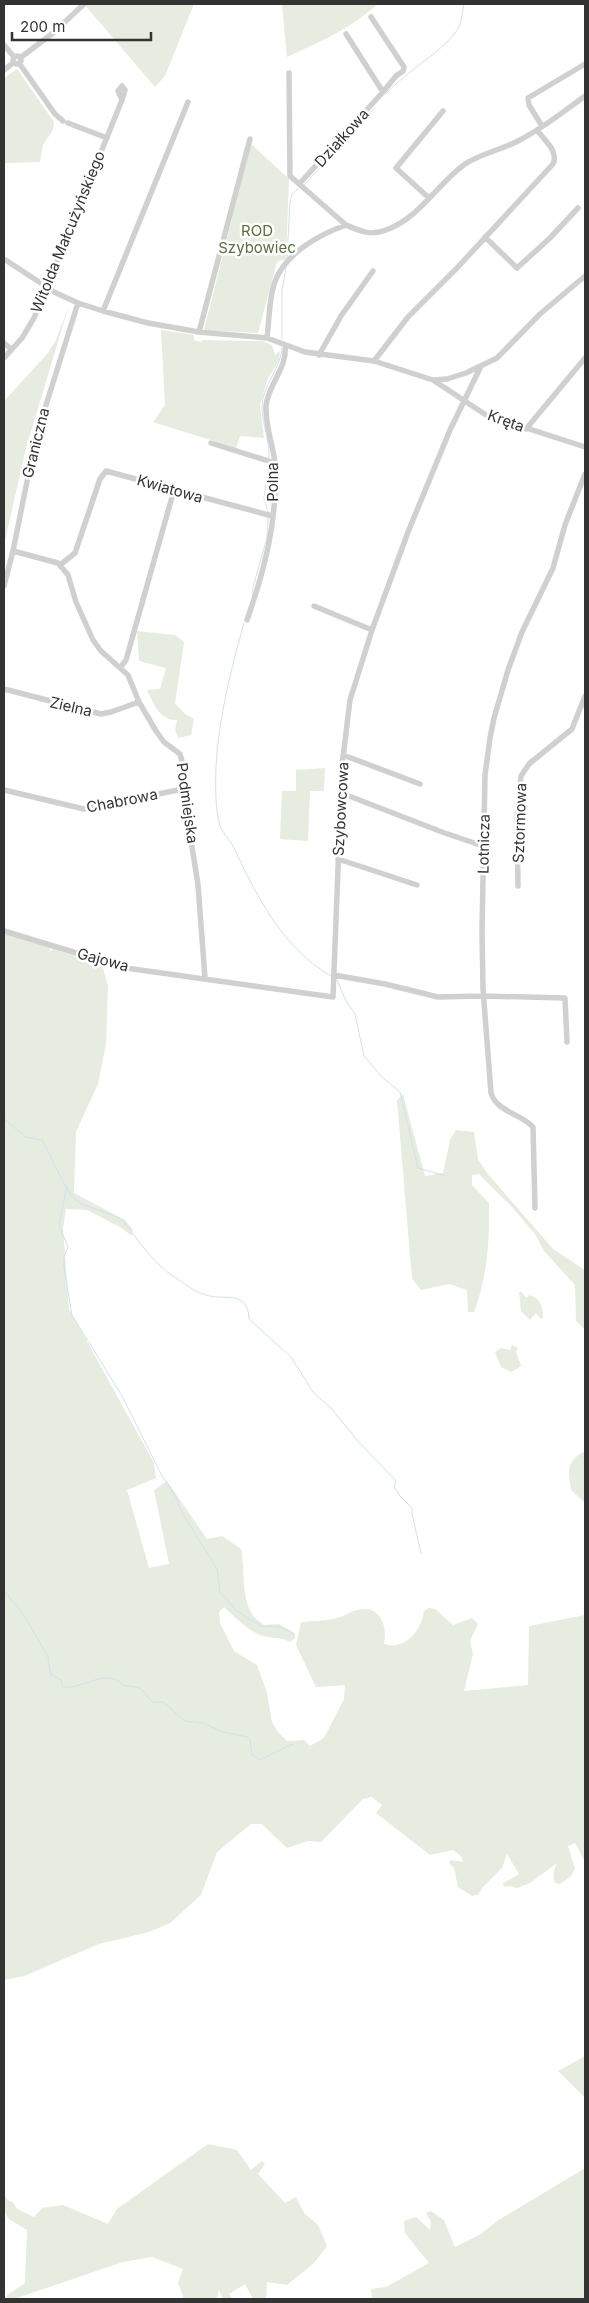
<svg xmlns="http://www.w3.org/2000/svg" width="589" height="2303" viewBox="0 0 589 2303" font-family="Inter,sans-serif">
  <rect width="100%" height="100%" fill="#fff"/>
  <path fill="#e6ecdf" d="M84 4H194L165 76 155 87Z
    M282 4H377C353 28 317 43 287 57Z
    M17 69 54 122 53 130 43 145 40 162 4 163V78Z
    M251 144 289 179 286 259 277 262 258 333 204 330Z
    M69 305 26 448 4 545V401L48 353 56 340Z
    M161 330 194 335V340L201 342 202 340 263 341 272 345 275 355 280 351 279 361 268 378 260 405 264 438 240 436 236 448 153 422 165 405Z
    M137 631 175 635 184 642 175 703 185 714 194 719 191 735 178 738 175 730 177 720C160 721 153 703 147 690L160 689 166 668 139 661Z
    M325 768 324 791H310L308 841 280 839 282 791H296V770Z
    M4 933 51 947 49 952 53 949 102 964 108 986 106 1044 98 1084 76 1132 74 1193 125 1220 133 1230 132 1236 120 1227 87 1210 66 1209 63 1228 69 1309 154 1463 156 1478 127 1490 149 1568 169 1564 154 1490 167 1481 207 1539 222 1536 241 1549C245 1569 241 1596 252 1614 254 1618 260 1622 264 1625L279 1624 295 1633V1638L290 1642C279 1636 273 1639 263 1636 248 1631 235 1617 224 1607L219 1612 220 1623 234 1651 257 1665 267 1693 272 1722 277 1731 287 1741 304 1740 310 1746 324 1738 344 1699 345 1685 316 1687 296 1645 301 1622C315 1621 330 1621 343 1616 348 1614 352 1611 357 1610 380 1604 388 1626 384 1644 405 1651 422 1630 424 1611L429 1608 435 1609 453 1625 472 1618 478 1624 470 1641 473 1654 464 1691 528 1685 529 1626 585 1615V1862L575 1843 568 1846 575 1869 571 1876 560 1884 555 1883C552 1874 554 1870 557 1863L530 1883 517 1888 509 1886 505 1887 502 1884 519 1874 507 1854 502 1868 482 1888 478 1895 472 1896 458 1887 454 1868 449 1863 451 1860 463 1862 462 1857 453 1850 430 1855 376 1813 382 1805 372 1797 363 1799 321 1842 308 1841 287 1848 262 1824H251L217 1852 201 1895 170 1923 149 1932 99 1944 24 1976 4 1980Z
    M403 1094 425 1176 443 1173 450 1140 456 1130 474 1132 478 1159 487 1173 553 1249 585 1270V1330L576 1321 575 1285 544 1251 535 1234 511 1206 479 1174 472 1175V1185L489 1203C490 1239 487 1279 474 1312H468L467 1290 449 1284 421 1290 412 1279 397 1100Z
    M519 1292H522L526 1298 530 1295C541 1299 543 1307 543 1318L541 1319 536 1313 530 1320 521 1311Z
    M512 1345 518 1348 516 1352 521 1366 511 1372 501 1367 495 1352 501 1348 510 1350Z
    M585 1451V1503L571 1490C568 1470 566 1461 585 1451Z
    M585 2056V2098L558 2071Z
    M208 2144 237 2150 251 2170 262 2161 265 2164 258 2174 285 2203 296 2197 304 2213 318 2225 327 2246 314 2263 287 2285 267 2282 266 2299H253L245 2284 229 2294 233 2299H223L219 2290 217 2299H184L178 2283 183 2269 152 2257 123 2262 14 2299H6L7 2295 25 2283 27 2230C7 2217 4 2221 4 2195L9 2201 13 2202 17 2209 34 2217 42 2208 63 2205 108 2224 117 2209Z
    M585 2168V2299H372L371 2289 386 2287 429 2263 405 2233 404 2221 416 2217 430 2230 431 2222 426 2213 431 2211 444 2220 455 2247 481 2234 497 2221Z"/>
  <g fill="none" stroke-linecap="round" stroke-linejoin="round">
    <path stroke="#cfe2ee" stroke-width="1" d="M386 94C406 71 446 50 459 27 462 21 462 11 464 4
      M304 185 375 108
      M287 258 290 202 292 194 299 188
      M282 339V291L286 268
      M269 458C270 441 262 424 262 407 262 385 281 369 282 348
      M268 512 264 498 269 464
      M253 595V587L267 538 268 518
      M244 623C228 681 213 739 216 799 216 807 218 818 220 826 223 833 230 840 234 848 257 897 283 948 331 976
      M337 980 345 999 355 1014 364 1056 382 1077 400 1092 418 1168 446 1176
      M4 1119 26 1137 42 1140C50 1153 66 1193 76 1200 86 1208 119 1215 124 1222 139 1241 155 1266 176 1278 185 1284 195 1292 206 1295 223 1301 248 1289 249 1319L291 1357 313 1392 332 1409 356 1439 396 1481 394 1487 400 1496 412 1508V1514L421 1553
      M67 1186 59 1225 68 1247 64 1257V1267L72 1315 122 1396 161 1474 176 1497 181 1511 217 1569 220 1592 237 1611 248 1618 261 1626 280 1627 293 1634
      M4 1591 21 1611 48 1656 50 1674 61 1680 63 1687C83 1690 107 1666 124 1686 147 1687 139 1690 153 1702H163L185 1721 203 1723 223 1732 247 1737 250 1740 252 1755 259 1760 293 1744"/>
    <path stroke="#d0d0d0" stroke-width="5.5" d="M371 17 404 67 403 71 396 76 383 92
      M4 45 14 57
      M13 60a4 4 0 1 1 8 0a4 4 0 1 1-8 0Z
      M20 58 53 33 83 5
      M19 63 55 114 63 121
      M4 70 13 63
      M289 73 290 176 346 225
      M68 123 107 138
      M542 126 529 105 528 98 585 64
      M300 183 383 92 346 34
      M429 198 396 168 443 111
      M485 237 517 268 550 238 578 208
      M4 259 56 293 78 303 103 311 148 323 199 332 267 338 305 352 374 361 433 380 447 379 466 373 497 358 540 314 585 276
      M103 311 188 102
      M199 332 250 139
      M267 338C269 321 269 301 274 284 284 254 318 235 346 225 360 231 371 236 386 230 420 218 437 184 465 164 482 153 501 150 518 141 542 129 563 112 585 96
      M4 343 11 349
      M319 355 341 316 373 271
      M4 358 22 338 34 318 122 100 125 90 122 86 118 91 122 100
      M374 361 408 317 457 268 553 164C559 151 544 140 537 130
      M433 380 486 415 585 447
      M526 429 585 358
      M211 443 275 463
      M13 551 58 563 68 575 76 602 93 640 101 651 128 675 139 702 156 731 164 742 180 754 182 761 183 789 198 885 205 978
      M60 565 75 553 100 479 106 471 272 516
      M4 586 13 551 36 437 78 303
      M314 606 372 630
      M247 620C265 569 278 518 275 463 273 445 265 425 266 406 268 384 288 368 285 345
      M120 668 126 660 174 490
      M4 689 101 714 111 712 139 702
      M343 755 420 784
      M4 790 84 809 183 789
      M341 795 349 796 442 832 483 846
      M338 859 417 885
      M518 886 517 819 521 776 529 764 572 729 585 696
      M4 931 126 968 333 997 342 766 350 700 372 630 408 532 450 430 480 368
      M334 975 385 984 438 997 483 996 565 998 567 1042
      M535 1208 533 1127C520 1113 497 1112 491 1093L483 989 482 931 485 775 490 738 494 718 508 670 522 632 553 568 565 525 585 474"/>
  </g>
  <g text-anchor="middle" stroke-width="5" stroke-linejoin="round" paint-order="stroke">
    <g font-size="15" fill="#333" stroke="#fff">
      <text transform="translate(342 138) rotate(-48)" y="5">Działkowa</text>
      <text transform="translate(68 232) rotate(-68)" y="5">Witolda Małcużyńskiego</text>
      <text transform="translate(506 421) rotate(20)" y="5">Kręta</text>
      <text transform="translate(36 443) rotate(-76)" y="5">Graniczna</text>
      <text transform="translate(273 482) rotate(-90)" y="5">Polna</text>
      <text transform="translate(170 489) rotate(16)" y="5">Kwiatowa</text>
      <text transform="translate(71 707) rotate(13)" y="5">Zielna</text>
      <text transform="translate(122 801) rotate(-11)" y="5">Chabrowa</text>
      <text transform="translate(187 803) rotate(82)" y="5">Podmiejska</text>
      <text transform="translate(341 809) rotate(-87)" y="5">Szybowcowa</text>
      <text transform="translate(520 823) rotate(-88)" y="5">Sztormowa</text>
      <text transform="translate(484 844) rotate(-89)" y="5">Lotnicza</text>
      <text transform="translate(103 960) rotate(15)" y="5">Gajowa</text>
    </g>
    <g font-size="15" fill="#56703f" stroke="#fff">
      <text x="257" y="236">ROD<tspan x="257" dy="17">Szybowiec</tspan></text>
    </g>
  </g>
  <rect width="589" height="2303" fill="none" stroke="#333333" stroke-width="10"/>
  <path d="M12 32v8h139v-8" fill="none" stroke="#333333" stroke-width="2.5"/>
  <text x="20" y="32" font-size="15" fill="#333333" stroke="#ffffff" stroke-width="4" paint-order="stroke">200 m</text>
</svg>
